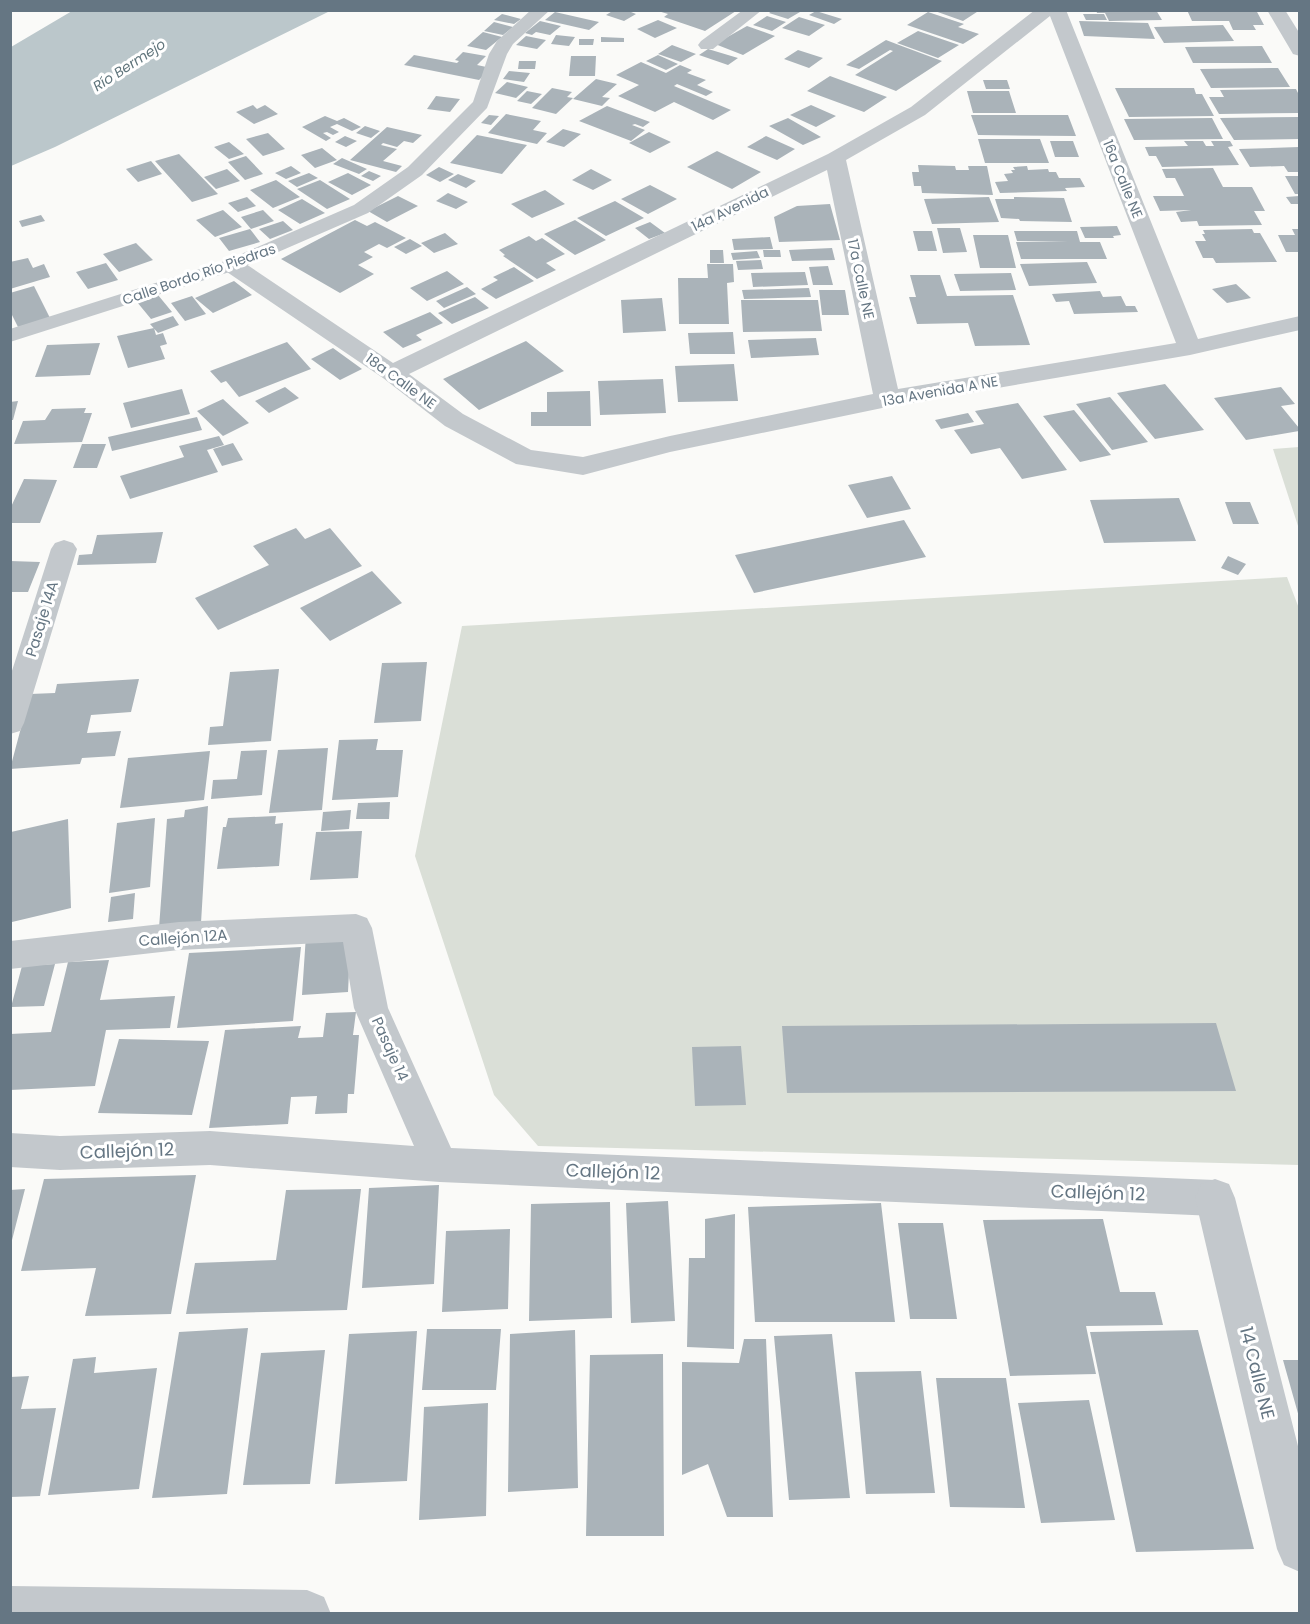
<svg xmlns="http://www.w3.org/2000/svg" width="1310" height="1624" viewBox="0 0 1310 1624" font-family="Poppins,sans-serif">
  <rect width="100%" height="100%" fill="#fafaf8"/>
  <path fill="#dadfd7" d="M1299 447H1300L1299 529 1273 449Z
    M1287 577 1300 611 1299 1165 538 1146 494 1095 415 856 462 626Z"/>
  <path fill="#bbc7cb" d="M72 11V10L330 11 55 147 11 166V47Z"/>
  <path fill="#aab3b9" d="M614 10H626L636 14 624 21 606 15Z
    M667 10 671 12 736 11 705 31 664 17 668 14 658 11Z
    M773 10H795L800 12 788 19 769 13Z
    M932 10H980L963 21Z
    M1096 10H1156L1162 20 1109 21 1105 13H1097Z
    M1187 10H1256L1264 25H1253L1256 30H1233L1229 21H1192Z
    M816 11 842 19 834 24 809 15Z
    M555 12 599 22 589 30 545 20Z
    M928 12 964 24 958 27 979 34 963 44 907 25Z
    M502 14 521 19 514 24 494 20Z
    M1083 14H1104L1107 20H1086Z
    M767 16 786 22 772 31 753 25Z
    M799 17 825 25 809 36 782 28Z
    M658 20 677 28 655 38 637 29Z
    M540 21 561 26 550 35 536 32 532 35 525 33Z
    M1079 21 1148 23 1155 39 1084 36Z
    M494 22 513 27 503 35 484 31Z
    M1223 25 1234 41 1164 43 1154 27Z
    M747 26 775 36 743 55 715 44Z
    M918 31 959 45 938 58 897 43Z
    M483 32 502 37 486 50 467 46Z
    M556 35 575 37 569 46 551 44Z
    M526 36 546 40 537 49 516 45Z
    M601 37 624 38V42H601Z
    M579 39H594L593 45H579Z
    M886 40 899 45 942 61 896 91 855 75 893 51 890 50 859 69 846 65Z
    M672 45 696 54 681 62 658 54Z
    M1262 46 1272 63H1193L1185 47Z
    M708 49 738 58 728 65 699 55Z
    M798 50 823 58 809 68 784 59Z
    M463 52 486 56 477 65 491 68 479 80 404 65 414 55 457 63 459 61 455 60Z
    M658 55 678 64 666 70 646 61Z
    M571 56H596L595 76H569Z
    M519 61H536L535 69H518Z
    M641 62 666 73 680 65 692 70 687 73 706 80 697 85 713 92 706 96 677 84 674 86 731 110 713 120 674 102 655 112 618 96 639 85 616 75Z
    M1278 68 1290 87 1211 88 1200 69Z
    M509 71 530 73 524 82 503 79Z
    M830 76 887 97 864 112 807 91Z
    M596 79 617 84 602 97 610 98 602 106 573 99Z
    M983 80H1007L1010 89H986Z
    M507 82 528 87 516 98 495 93Z
    M552 88 572 92 567 97 573 98 556 114 532 108Z
    M1115 88H1194L1196 94H1202L1214 116 1129 117Z
    M1296 89 1299 95V113L1219 114 1209 97H1224L1220 90Z
    M527 91 542 94 531 104 517 101Z
    M967 91H1009L1016 113H973Z
    M436 96 460 99 450 112 427 109Z
    M253 105 257 109 265 105 278 114 254 124 236 112Z
    M811 105 836 116 816 127 790 115Z
    M607 106 650 122 643 127 635 124 632 125 645 130 631 141 579 121Z
    M506 114 541 121 533 130 547 133 537 144 488 133Z
    M489 115 499 116 491 125 481 123Z
    M971 115H1068L1076 136 978 135Z
    M325 116 337 121 344 118 361 127 352 131 337 124 330 127 339 132 333 135 327 132 323 133 331 138 326 141 302 127Z
    M1299 117V139L1234 140 1220 118Z
    M788 118 821 137 803 145 769 126Z
    M1212 118 1223 139 1134 140 1124 119Z
    M365 126 380 131 371 138 356 133Z
    M387 127 422 135 413 143 404 141 397 147 383 143 381 145 397 149 383 161 402 166 396 172 350 160Z
    M563 129 581 134 564 147 546 142Z
    M649 132 671 142 650 153 629 143Z
    M268 133 285 149 263 156 246 139Z
    M477 135 527 145 502 174 450 163Z
    M345 136 357 141 346 147 335 142Z
    M766 136 795 149 777 160 747 147Z
    M978 139H1040L1049 163H985Z
    M1050 141H1073L1079 157H1055Z
    M1184 141H1203L1206 146H1214L1211 141H1230L1233 146 1228 147 1239 165 1162 167 1156 156H1149L1145 147 1188 146Z
    M229 142 244 154 229 159 214 147Z
    M1299 147V172H1288L1284 166 1250 167 1239 149Z
    M322 148 337 160 315 168 301 155Z
    M717 151 761 172 732 189 687 167Z
    M179 154 218 194 192 202 155 161Z
    M246 156 263 174 245 180 228 162Z
    M342 158 367 169 359 174 333 164Z
    M151 161 162 174 138 182 126 169Z
    M918 165 955 166 956 170H969L968 166H987L993 195 922 193 921 186H914L912 172H919Z
    M291 166 301 173 286 179 275 173Z
    M1027 166 1028 170 1048 169 1049 172H1056L1059 178H1080L1085 187 1065 188 1067 191 1000 193 995 182 1008 181 1004 174 1013 173 1011 170H1015L1013 167Z
    M439 167 454 174 440 182 426 175Z
    M1213 168 1223 187H1252L1265 211H1254L1262 225 1199 226 1197 221 1181 222 1176 212 1191 210 1160 211 1153 196H1184L1175 178H1166L1162 169Z
    M227 169 240 181 216 189 204 177Z
    M591 169 612 180 593 190 572 180Z
    M369 171 381 176 373 181 361 176Z
    M309 173 318 178 297 187 288 181Z
    M348 173 371 185 352 195 328 182Z
    M458 174 476 181 466 188 448 180Z
    M1285 176H1299V194H1295Z
    M276 180 300 197 273 208 250 190Z
    M320 180 350 199 327 209 297 189Z
    M650 185 677 199 648 214 621 199Z
    M545 190 565 204 532 218 511 204Z
    M448 193 468 202 456 209 436 201Z
    M398 196 418 206 387 222 368 211Z
    M1299 196V204H1291L1286 197Z
    M247 197 256 206 238 212 228 203Z
    M989 197 999 222 932 224 924 199Z
    M1014 197 1064 198 1072 222 1020 221 1019 219 1001 218 995 199H1014Z
    M302 199 325 213 300 224 278 210Z
    M615 201 644 218 606 236 577 218Z
    M830 204 840 240 779 242 774 217 797 206Z
    M223 210 242 227 215 237 196 220Z
    M263 210 274 221 251 229 241 217Z
    M41 215 45 221 22 227 19 221Z
    M355 220 367 226 375 222 406 238 387 248 379 244 364 252 373 257 358 265 374 274 340 293 281 259Z
    M575 220 606 240 575 255 544 234Z
    M283 221 293 230 270 239 259 229Z
    M650 222 665 233 649 239 635 228Z
    M1117 226 1121 235 1113 236 1114 238H1085L1080 227Z
    M937 228H960L967 252 943 253Z
    M250 229 260 242 229 251 219 238Z
    M1252 229 1254 233H1260L1277 262 1216 263 1213 258H1203L1195 241H1206L1202 234H1205L1203 230Z
    M1292 229H1299V252H1286L1278 235H1295Z
    M913 231H932L937 251H918Z
    M1014 231H1077L1080 242H1100L1107 259H1021L1016 242 1068 241H1017Z
    M445 233 458 244 434 253 421 243Z
    M973 235H1008L1016 268H980Z
    M529 236 536 241 542 238 565 254 546 263 556 270 537 279 503 256 505 255 499 250Z
    M770 237 773 249 734 250 732 239Z
    M410 239 422 246 406 254 394 247Z
    M136 243 153 260 119 272 103 254Z
    M832 248 835 260 792 261 789 250Z
    M710 250H723L724 263H710Z
    M763 250H780L781 257H764Z
    M757 251 760 258 733 260 731 253Z
    M28 258 33 268 44 264 50 277 10 289V262Z
    M761 260 763 269 738 270 736 261Z
    M1087 262 1097 283 1029 286 1020 264Z
    M106 263 118 280 88 289 76 272Z
    M707 264H733L734 282 727 283 729 324H679L678 278H708Z
    M828 266 833 285H813L809 267Z
    M514 267 534 281 496 299 481 289 498 280 493 277Z
    M447 271 464 284 427 301 410 288Z
    M805 272 808 285 753 287 751 273Z
    M1011 273 1016 290 960 291 954 274Z
    M910 275H940L947 296 1013 295 1030 345 975 346 968 323 917 324 909 297H916Z
    M234 281 252 295 213 313 195 298Z
    M1236 284 1251 298 1227 303 1212 289Z
    M34 286 50 318 18 327 10 311V293Z
    M467 287 476 294 444 308 436 301Z
    M809 288 811 297 744 299 742 290Z
    M819 290H845L849 315H822Z
    M1100 291 1103 297 1121 296 1126 306H1135L1138 312 1074 314 1069 301 1056 302 1052 294Z
    M158 295 172 312 151 319 137 302Z
    M192 296 206 314 185 321 171 303Z
    M475 297 489 308 452 324 438 313Z
    M662 298 666 331 623 333 621 300Z
    M741 300H818L822 331 743 332Z
    M430 312 443 323 416 335 422 340 403 348 383 332Z
    M173 316 179 325 158 333 150 324Z
    M154 328 156 335 163 333 167 344 160 346 165 359 128 368 117 336Z
    M733 332 735 354H690L688 333Z
    M816 338 819 355 751 358 748 340Z
    M526 341 564 371 479 410 443 379Z
    M287 342 311 369 239 397 226 381 221 383 210 371Z
    M100 343 90 375 35 377 47 345Z
    M333 348 362 369 340 380 311 359Z
    M734 364 738 401 678 402 675 366Z
    M663 379 666 413 600 415 598 381Z
    M1165 384 1204 430 1155 439 1117 393Z
    M285 387 299 398 269 413 255 401Z
    M1281 387 1295 404 1281 406 1299 428V431L1246 440 1214 398Z
    M182 389 190 414 131 428 123 403Z
    M590 391 591 426H531V412H547V392Z
    M1110 397 1148 442 1112 450 1076 404Z
    M223 399 249 423 223 436 197 411Z
    M18 401 13 420H10V402Z
    M1018 403 1067 470 1022 479 1000 448 971 454 954 430 984 424 975 411Z
    M86 408 84 413H92L82 442 14 444 23 421 45 420 52 409Z
    M1074 410 1111 455 1080 462 1043 416Z
    M968 413 974 422 941 429 935 420Z
    M197 417 202 430 112 451 108 437Z
    M219 436 224 445 207 450 218 472 130 499 120 476 184 457 179 446Z
    M233 443 243 460 222 466 213 449Z
    M82 444H106L97 468H73Z
    M892 476 911 509 867 518 848 485Z
    M24 479 57 480 40 523H10V509Z
    M1179 498 1196 541 1104 543 1090 500Z
    M1225 502H1250L1259 524H1233Z
    M904 520 926 557 754 593 735 555Z
    M296 528 305 539 330 528 362 566 218 630 195 598 269 565 253 546Z
    M163 532 156 563 77 565 79 555 92 554 97 535Z
    M1228 556 1246 564 1238 575 1221 568Z
    M10 561 40 562 28 592H10Z
    M372 571 402 603 330 641 300 608Z
    M427 662 421 721 374 723 382 663Z
    M279 669 271 741 208 745 210 727 223 726 230 672Z
    M139 679 131 712 91 715 87 733 121 731 115 756 82 758 80 764 10 769 30 694 55 693 57 684Z
    M378 739 376 750H403L398 797 332 800 339 740Z
    M328 748 322 810 269 813 278 750Z
    M267 750 262 795 211 799 213 780 237 779 241 751Z
    M210 751 204 800 120 808 128 758Z
    M390 802 389 819H356L358 803Z
    M208 806 201 923 159 928 167 819 184 817 185 810Z
    M351 810 349 829 321 831 323 812Z
    M276 816 275 824 283 823 279 866 217 869 223 827H226L228 818Z
    M155 818 150 887 109 893 117 823Z
    M68 819 71 908 12 922 11 832Z
    M362 831 358 878 310 880 316 832Z
    M135 893 133 919 108 922 111 897Z
    M351 931 348 992 302 995 306 935Z
    M301 947 293 1021 177 1028 189 953Z
    M109 960 100 1000 175 996 170 1028 106 1030 95 1086 10 1090V1034L51 1032 68 962Z
    M55 964 44 1006 11 1007 22 966Z
    M356 1012 353 1035H359L354 1094H348L347 1113 315 1114 317 1096 291 1097 288 1124 209 1128 225 1030 301 1026 298 1038 323 1037 326 1013Z
    M1216 1023 1236 1091 787 1093 782 1026Z
    M119 1039 209 1041 192 1115 98 1113Z
    M741 1046 746 1105 695 1106 692 1047Z
    M196 1175 171 1314 85 1316 96 1268 21 1271 44 1179Z
    M439 1185 434 1284 362 1288 369 1188Z
    M25 1189 11 1244H10V1190Z
    M361 1189 347 1310 186 1314 195 1263 276 1260 286 1190Z
    M668 1201 675 1321 631 1323 626 1203Z
    M610 1202 612 1318 529 1321 531 1204Z
    M881 1203 895 1322H755L748 1207Z
    M735 1214 734 1349 687 1347 689 1258H705V1219Z
    M1103 1219 1120 1292H1155L1163 1325 1086 1326 1096 1374 1010 1376 983 1220Z
    M898 1223H943L957 1319H910Z
    M510 1229 508 1309 442 1312 446 1231Z
    M248 1328 227 1494 152 1498 179 1332Z
    M427 1329H501L496 1390H422Z
    M575 1330 578 1488 508 1492 510 1334Z
    M1198 1330 1254 1549 1136 1552 1090 1332Z
    M417 1331 407 1481 335 1484 349 1334Z
    M832 1334 850 1498 789 1500 774 1336Z
    M744 1339H766L773 1517H727L708 1464 682 1475V1362L739 1363Z
    M325 1350 310 1484 243 1485 261 1353Z
    M663 1354 664 1536H586L590 1355Z
    M96 1357 94 1373 157 1368 139 1489 48 1495 73 1359Z
    M1283 1360H1299V1417Z
    M921 1371 935 1493 866 1494 855 1372Z
    M29 1376 21 1409 56 1408 40 1496 10 1497V1377Z
    M936 1378H1006L1025 1508 950 1507Z
    M1089 1400 1115 1520 1041 1523 1018 1403Z
    M488 1403 486 1516 419 1520 424 1407Z"/>
  <g fill="none" stroke-linecap="round" stroke-linejoin="round">
    <path fill="#c3c8cc" fill-rule="evenodd" d="M531 10H550L513 44 507 54 487 108 422 175 368 213 239 269 10 342V329L225 261 354 205 408 167 473 102 489 54 497 41Z
      M743 10H762L713 49H701L698 45 701 41Z
      M64 540 73 543 77 549 24 723 20 731 10 734V677L51 549 55 543Z
      M356 914 367 918 372 928 388 1008 451 1148 1215 1180 1228 1185 1233 1198 1228 1211 1215 1216 440 1182 210 1165 60 1170 10 1167V1133L60 1136 210 1131 414 1146 354 1008 343 942 179 950 10 969V941L179 922Z"/>
    <path fill="#c3c8cc" fill-rule="evenodd" d="M1035 10H1066L1198 339 1300 316V330L1190 355 887 407 670 452 583 475 516 464 445 426 383 378 224 270 221 265 224 260 232 258 240 260 393 363 828 154 911 107ZM1050 16 1176 343 898 389 846 160 925 115ZM827 170 873 394 670 436 583 457 531 450 463 414 409 374Z
      M1267 10H1285L1300 34V56L1293 54Z
      M1215 1179 1229 1184 1235 1198 1300 1454V1572L1284 1565 1277 1549 1195 1198 1201 1184Z
      M10 1586 307 1590 324 1597 331 1614H10Z"/>
  </g>
  <g text-anchor="middle" stroke-width="6" stroke-linejoin="round" paint-order="stroke">
    <g font-size="14" font-style="italic" fill="#60757c" stroke="#fff">
      <text transform="translate(129 65) rotate(-33)" y="5">Río Bermejo</text>
    </g>
    <g font-size="14" fill="#657683" stroke="#fff">
      <text transform="translate(1123 179) rotate(68)" y="5">16a Calle NE</text>
      <text transform="translate(730 209) rotate(-26)" y="5">14a Avenida</text>
      <text transform="translate(199 274) rotate(-19)" y="5">Calle Bordo Río Piedras</text>
      <text transform="translate(861 279) rotate(78)" y="5">17a Calle NE</text>
      <text transform="translate(401 381) rotate(36)" y="5">18a Calle NE</text>
      <text transform="translate(940 391) rotate(-10)" y="5">13a Avenida A NE</text>
    </g>
    <g font-size="15" fill="#657683" stroke="#fff">
      <text transform="translate(42 619) rotate(-73)" y="5">Pasaje 14A</text>
      <text transform="translate(183 938) rotate(-4)" y="5">Callejón 12A</text>
      <text transform="translate(390 1049) rotate(66)" y="5">Pasaje 14</text>
    </g>
    <g font-size="18" fill="#657683" stroke="#fff">
      <text transform="translate(127 1151) rotate(-2)" y="6">Callejón 12</text>
      <text transform="translate(613 1172) rotate(2)" y="6">Callejón 12</text>
      <text transform="translate(1098 1193) rotate(2)" y="6">Callejón 12</text>
      <text transform="translate(1257 1373) rotate(76)" y="6">14 Calle NE</text>
    </g>
  </g>
  <rect width="1310" height="1624" fill="none" stroke="#657683" stroke-width="24"/>
</svg>
